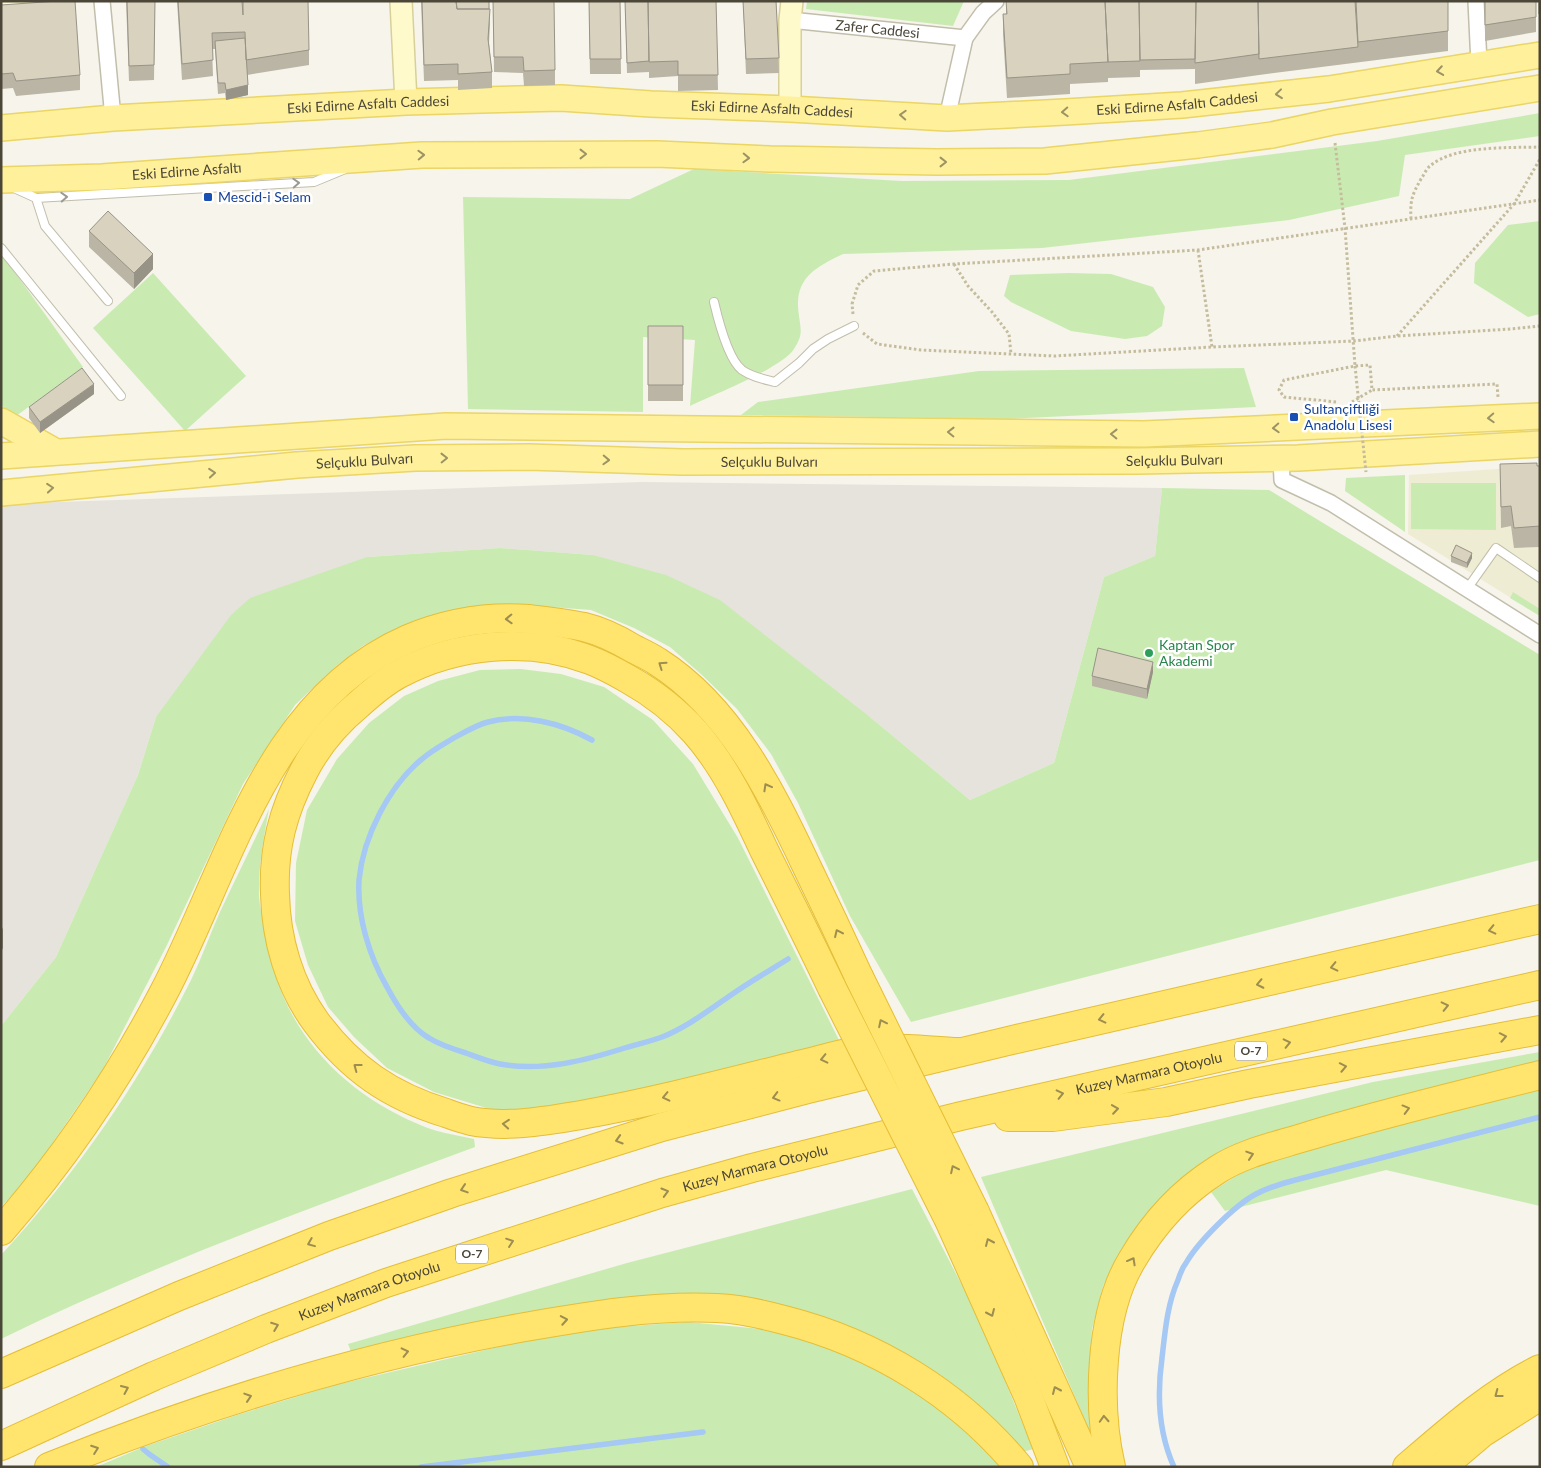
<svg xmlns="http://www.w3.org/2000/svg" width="1541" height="1468" viewBox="0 0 1541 1468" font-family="Lato,sans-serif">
  <rect width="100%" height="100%" fill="#f6f4eb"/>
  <path fill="#e6e3dc" d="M642 482 1162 488 1155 556 1104 577 1054 763 970 800 870 717 593 555 500 548 367 557 156 717 138 775 56 957 1 1026V504Z"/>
  <path fill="#efecd4" d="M1540 466V616L1408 534 1409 475Z"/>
  <path fill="#c9ebb2" d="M807 1H964L953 26 806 9Z
    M1540 113V136L1405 155 1399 196 1289 220 1042 248 843 254C814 268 793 279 799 316 801 331 803 335 794 349 782 368 713 395 690 406L695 340 643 337V412L468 409 463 197 630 199 694 169 902 181 1069 180 1377 141Z
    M1540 221V314L1528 317 1474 283 1475 263 1508 225Z
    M1 253 83 367 12 419 1 404Z
    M153 273 246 376 185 431 93 328Z
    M1069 273 1111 274 1153 287 1165 307 1162 326 1147 336 1125 339 1071 331 1011 302 1004 296 1010 275Z
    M1244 368 1256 407 1005 419 741 415 758 402 979 371Z
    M1405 475V532L1345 491 1346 478Z
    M1411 483H1496V530L1411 529Z
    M1162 488 1269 490 1540 655V860L911 1022 850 916 798 803 771 754 737 709 702 675 670 647 634 628 591 610 523 605 453 610 401 628 364 645 335 667 295 705 243 784 166 947 102 1071 30 1176 1 1207V1026L56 957 138 775 156 717 231 615 250 598 367 557 500 548 593 555 666 575 720 600 870 717 970 800 1054 763 1104 577 1155 556Z
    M1513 592 1540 609V616L1510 598Z
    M521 669 561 674 604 687 653 720 693 764 738 838 839 1040 577 1107 493 1110 434 1092 387 1068 354 1037 328 1007 308 965 295 921 296 863 307 810 337 759 369 723 404 696 438 681 480 670Z
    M269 809C264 836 259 862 259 889 258 906 265 925 269 941 272 959 276 979 283 996 309 1056 359 1099 418 1124 435 1132 455 1135 474 1139L475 1147C315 1206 155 1264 1 1339V1255C77 1173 142 1079 192 978 202 957 210 934 220 912 236 878 253 844 269 809Z
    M1540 1052V1063L1275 1133 1152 1211 1121 1250 1103 1286 1092 1329 1088 1383 1090 1432 981 1177 1373 1082Z
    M1540 1086V1206L1386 1170 1225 1211 1211 1192 1250 1167 1287 1152Z
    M912 1189 979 1318 1033 1449 1023 1452 780 1306 352 1354 348 1344 627 1263Z
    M688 1322 772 1330 812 1342 862 1360 942 1407 1004 1467H96L146 1446 237 1415 335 1385 546 1336 617 1327Z"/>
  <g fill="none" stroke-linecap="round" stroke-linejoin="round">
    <path stroke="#a5c8f4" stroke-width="5.5" d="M592 740C561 723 523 713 488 722 476 725 463 733 452 739 442 745 431 751 422 759 389 786 363 837 359 880 357 916 369 956 387 987 397 1006 410 1027 429 1038 440 1045 453 1049 466 1053 477 1057 489 1062 500 1064 543 1072 587 1060 628 1047 639 1044 651 1041 662 1037 687 1027 709 1010 731 995 749 982 769 971 788 959
      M143 1449 149 1454 168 1467
      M421 1467 703 1432
      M1174 1467C1159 1434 1157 1394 1162 1358 1165 1332 1167 1305 1178 1280 1180 1274 1182 1268 1186 1263 1198 1242 1235 1205 1256 1194 1271 1186 1287 1182 1303 1178L1540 1117"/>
    <defs>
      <path id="lane" d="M14 188 36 198 314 182 343 170
        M36 198 45 226 108 301
        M1 248 121 396
        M714 302C718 319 728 359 742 370 752 377 763 379 775 382L799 363 813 349 828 339 854 326
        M1467 589 1496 548 1540 578"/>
      <g id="street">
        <path d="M102 1 113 118"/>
        <path d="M1476 1 1479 64"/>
        <path id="s1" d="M790 20 965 38"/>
        <path d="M947 118 965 38 983 13 996 1"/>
        <path d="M1281 458 1282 480 1331 503 1540 635"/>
      </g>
      <path id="secondary" d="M401 1 406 102
        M1 5 36 1
        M790 109V20L792 1"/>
      <g id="primary">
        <path id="s2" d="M1 128 113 118 406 102 561 98 651 104 790 109 947 118 1065 112 1182 105 1329 89 1540 55"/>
        <path id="s3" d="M1 180 102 177 422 155 657 154 770 159 937 162 1045 161 1198 145 1272 135 1332 122 1540 88"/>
        <path d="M1 421 54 451"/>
        <path d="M1 456 446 426 1144 434 1540 416"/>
        <path id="s4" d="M1 493 297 465 415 458 529 457 682 462 1137 461 1298 458 1540 444"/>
      </g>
      <g id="highway">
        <path d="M832 988C810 942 787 896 764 850 745 809 725 766 695 732 676 711 653 693 628 679 616 672 603 665 590 660 529 636 455 644 399 674 384 682 370 694 358 705 335 724 318 744 304 771 283 811 273 848 275 894 276 939 289 985 316 1022 351 1069 390 1096 446 1113 454 1116 463 1119 471 1121 508 1128 545 1121 581 1115 654 1102 726 1083 798 1065 821 1060 851 1050 873 1049 902 1047 931 1051 959 1052"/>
        <path d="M1008 1117H1053L1166 1102 1249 1084 1540 1030"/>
        <path d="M975 1212 1090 1467"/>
        <path d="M949 1220 1028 1396 1055 1467"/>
        <path d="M1 1231C65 1158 119 1078 164 992 229 868 267 700 408 639 446 623 488 616 529 619 547 621 566 623 584 627 601 631 619 640 634 649 642 653 651 657 658 662 730 708 771 791 806 865 824 902 842 940 859 977"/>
        <path d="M1 1374 179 1296 329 1236 452 1193 662 1127 808 1089 1008 1041 1540 919"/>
        <path id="s5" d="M1 1446 154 1376 266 1329 386 1283 662 1193 752 1168 961 1116 1540 985"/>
        <path d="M49 1467C200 1406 364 1356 525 1327 588 1316 652 1305 717 1308 739 1309 762 1314 784 1320 875 1343 959 1394 1019 1467"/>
        <path d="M1111 1467C1097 1407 1099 1314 1132 1260 1153 1224 1182 1192 1217 1170 1243 1153 1276 1146 1305 1137 1383 1113 1461 1095 1540 1075"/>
        <path d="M1407 1467C1449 1431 1490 1394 1540 1369"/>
        <path d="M1442 1467 1482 1433 1540 1396"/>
      </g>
    </defs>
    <use href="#lane" stroke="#c2beac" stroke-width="10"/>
    <use href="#street" stroke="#c2beac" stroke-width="18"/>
    <use href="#secondary" stroke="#d8d099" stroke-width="24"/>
    <use href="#primary" stroke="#ead565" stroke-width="28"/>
    <use href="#highway" stroke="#e5be36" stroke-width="30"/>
    <path stroke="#c5bc9d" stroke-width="3" stroke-dasharray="2.5 2.5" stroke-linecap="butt" d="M1335 143 1345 228 1355 366
      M1411 219C1410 200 1412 195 1421 179 1424 175 1426 169 1430 166 1454 145 1509 148 1540 147
      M1198 250 1212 347
      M954 264 968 286 992 312 1009 334 1011 354
      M853 314 852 304 858 285 874 271 954 264 1198 250 1540 200
      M863 333 877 344 921 350 1054 356 1212 347 1354 341 1397 336 1511 329 1540 326
      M1397 336 1514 204 1540 159
      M1336 402 1284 397 1279 390 1284 380 1355 366 1370 365 1372 390 1497 384 1498 397
      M1352 402 1372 390"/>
    <use href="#lane" stroke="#fff" stroke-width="8"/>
    <use href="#street" stroke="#fff" stroke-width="15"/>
    <use href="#secondary" stroke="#fffacc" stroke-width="21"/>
    <use href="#primary" stroke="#fff19b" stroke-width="25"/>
    <use href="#highway" stroke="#ffe46d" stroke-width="28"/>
    <defs>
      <path id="highway-bridge" d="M859 977 975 1212
        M832 988 949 1220"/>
    </defs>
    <use href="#highway-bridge" stroke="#e5be36" stroke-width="30" stroke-linecap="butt"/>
    <path stroke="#c5bc9d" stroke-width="3" stroke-dasharray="2.5 2.5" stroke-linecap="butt" d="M1355 366 1366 472"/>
    <use href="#highway-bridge" stroke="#ffe46d" stroke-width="28"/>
  </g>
  <path fill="#bab5a4" d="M126 1H155L154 80 129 81Z
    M177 1H242L243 11 309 50V65L247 75 248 95 226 100 225 93 218 94 215 49H212L213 76 182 80Z
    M421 1H489L490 24 489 43 492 72V88L458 90V80L424 81Z
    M493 1 555 70V85L524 86 523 73 494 72Z
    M589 1H620L621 74H590Z
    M625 1H716L718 90 678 91V76L649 78V72L627 73Z
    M743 1H776L779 73 746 74Z
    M1006 1H1448V51L1259 75 1195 84V69L1140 70V77L1108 78V82L1070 84V94L1007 98 1003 34V14H1006Z
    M1485 1H1536V32L1485 41Z
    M1538 1H1540V14H1538Z
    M1 5 80 75V90L16 96 13 88 1 89Z
    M89 231 153 269 134 289 89 247Z
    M648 326H683V401H648Z
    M94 394 40 433 29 418V407Z
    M1500 464 1540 466V547L1514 548 1511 526 1501 528Z
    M1451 556 1472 558 1467 568 1451 562Z
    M1153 672 1147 699 1092 686V676Z"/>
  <path fill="#979386" d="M248 85V95L226 100V90Z
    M153 254V269L134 289V273Z
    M94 384V394L40 433V422Z
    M1472 553V558L1467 568V563Z
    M1153 662V672L1147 699V689Z
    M3 927V948L1 952V932Z"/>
  <path fill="#d8d2bf" stroke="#979386" d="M58 1H75L80 75 16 81 13 73 1 74V5Z
    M127 1H155L154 65 129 66Z
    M178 1H242L243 15V1H308L309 50 246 60 245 32 212 33 213 60 182 64Z
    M422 1H456L457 9H490L488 39 492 72 458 74V64L424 65Z
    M456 1H489V9H457Z
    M493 1H554L555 70 524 71 523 57H494Z
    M589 1H620L621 59H590Z
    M625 1H648L649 61 627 63Z
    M648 1H716L718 75H678V61L649 62Z
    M743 1H776L779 58 746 59Z
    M1006 1H1105L1108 62 1070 64V74L1007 78 1003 14H1007Z
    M1105 1H1139L1140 61 1108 62Z
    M1139 1H1196L1195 59 1140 60Z
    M1196 1H1258L1259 54 1195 63Z
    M1258 1H1355L1358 47 1259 59Z
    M1356 1H1448V31L1358 42Z
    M1485 1H1536V17L1485 25Z
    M245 38 248 85 226 90 225 83H218L215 41Z
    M108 211 153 254 134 273 89 231Z
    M648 326H683V385H648Z
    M82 368 94 384 40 422 29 407Z
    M1537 463V466H1540V526L1514 528 1511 506 1501 507 1500 464Z
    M1456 545 1472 553 1467 563 1451 556Z
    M1098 648 1153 662 1147 689 1092 676Z"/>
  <defs><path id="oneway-chevron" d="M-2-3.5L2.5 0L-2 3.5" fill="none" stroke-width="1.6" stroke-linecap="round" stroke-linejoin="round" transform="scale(1.25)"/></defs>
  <g stroke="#9c9365">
    <use href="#oneway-chevron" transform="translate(1440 71) rotate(171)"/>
    <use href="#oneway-chevron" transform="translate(1279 94) rotate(174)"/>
    <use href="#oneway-chevron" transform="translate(1065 112) rotate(177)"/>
    <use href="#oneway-chevron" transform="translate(903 115) rotate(-177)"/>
    <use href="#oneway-chevron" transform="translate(583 154)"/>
    <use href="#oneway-chevron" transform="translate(421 155) rotate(-2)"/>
    <use href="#oneway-chevron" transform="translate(746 158) rotate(2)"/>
    <use href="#oneway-chevron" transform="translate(943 162)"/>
    <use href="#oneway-chevron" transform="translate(1491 418) rotate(177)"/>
    <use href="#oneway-chevron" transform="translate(1276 428) rotate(177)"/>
    <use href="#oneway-chevron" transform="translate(951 432) rotate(-179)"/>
    <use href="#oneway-chevron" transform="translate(1114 434) rotate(-179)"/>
    <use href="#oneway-chevron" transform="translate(444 458) rotate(-1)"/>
    <use href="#oneway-chevron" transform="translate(606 460) rotate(2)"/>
    <use href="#oneway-chevron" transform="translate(212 473) rotate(-5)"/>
    <use href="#oneway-chevron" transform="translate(50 488) rotate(-5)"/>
  </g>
  <g stroke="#9c9992">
    <use href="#oneway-chevron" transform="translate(296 183) rotate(-3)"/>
    <use href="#oneway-chevron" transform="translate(64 197) rotate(-3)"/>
  </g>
  <g stroke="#9c8d50">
    <use href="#oneway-chevron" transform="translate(509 619) rotate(178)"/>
    <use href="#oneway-chevron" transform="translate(662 665) rotate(-145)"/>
    <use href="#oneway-chevron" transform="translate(767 787) rotate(-119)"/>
    <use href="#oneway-chevron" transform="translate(1492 930) rotate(167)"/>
    <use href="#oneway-chevron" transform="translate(838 933) rotate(-115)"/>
    <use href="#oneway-chevron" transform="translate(1334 967) rotate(167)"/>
    <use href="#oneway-chevron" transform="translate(1260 984) rotate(168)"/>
    <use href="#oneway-chevron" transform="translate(1445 1006) rotate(-13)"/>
    <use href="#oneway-chevron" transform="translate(1102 1019) rotate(167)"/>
    <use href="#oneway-chevron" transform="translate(882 1023) rotate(-116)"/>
    <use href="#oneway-chevron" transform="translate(1503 1037) rotate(-11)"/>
    <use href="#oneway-chevron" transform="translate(1287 1043) rotate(-13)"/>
    <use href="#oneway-chevron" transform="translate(824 1059) rotate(167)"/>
    <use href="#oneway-chevron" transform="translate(357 1067) rotate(-143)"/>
    <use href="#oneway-chevron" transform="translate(1343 1067) rotate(-11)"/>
    <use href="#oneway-chevron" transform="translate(1060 1094) rotate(-13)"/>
    <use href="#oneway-chevron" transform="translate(666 1097) rotate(167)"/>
    <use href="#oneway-chevron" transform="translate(776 1097) rotate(165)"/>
    <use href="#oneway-chevron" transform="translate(1115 1109) rotate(-8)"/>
    <use href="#oneway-chevron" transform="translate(1406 1109) rotate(-15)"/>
    <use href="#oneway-chevron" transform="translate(506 1124) rotate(-175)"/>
    <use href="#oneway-chevron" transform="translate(619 1140) rotate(163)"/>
    <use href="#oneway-chevron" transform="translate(1250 1155) rotate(-18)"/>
    <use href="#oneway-chevron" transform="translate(954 1169) rotate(-116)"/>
    <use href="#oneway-chevron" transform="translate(464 1189) rotate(162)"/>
    <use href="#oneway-chevron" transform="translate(665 1192) rotate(-16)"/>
    <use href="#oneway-chevron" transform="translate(510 1242) rotate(-19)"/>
    <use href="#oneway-chevron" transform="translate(989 1242) rotate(-114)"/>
    <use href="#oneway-chevron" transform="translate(311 1243) rotate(158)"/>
    <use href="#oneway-chevron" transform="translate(1132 1261) rotate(-61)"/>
    <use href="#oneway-chevron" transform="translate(991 1313) rotate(66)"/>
    <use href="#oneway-chevron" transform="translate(564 1320) rotate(-10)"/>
    <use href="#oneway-chevron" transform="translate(275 1326) rotate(-21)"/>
    <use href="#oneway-chevron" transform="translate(405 1352) rotate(-13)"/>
    <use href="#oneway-chevron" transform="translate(125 1389) rotate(-24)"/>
    <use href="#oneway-chevron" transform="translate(1056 1390) rotate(-114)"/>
    <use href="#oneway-chevron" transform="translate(1498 1394) rotate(143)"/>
    <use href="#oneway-chevron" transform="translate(248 1397) rotate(-18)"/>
    <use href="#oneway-chevron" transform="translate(1104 1419) rotate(-93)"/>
    <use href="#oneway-chevron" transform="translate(95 1449) rotate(-20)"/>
  </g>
  <g fill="#1a4fb4" stroke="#fff" stroke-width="2">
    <rect x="203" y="192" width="10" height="10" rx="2.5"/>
    <rect x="1289" y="412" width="10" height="10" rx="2.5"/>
  </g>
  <circle fill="#2e9e5b" stroke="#fff" stroke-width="2" cx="1149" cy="653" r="5"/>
  <g text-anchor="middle" stroke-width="5" stroke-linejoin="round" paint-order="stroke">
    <g fill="#fff" stroke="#817e74" stroke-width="1">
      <rect x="1235" y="1041.5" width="32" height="19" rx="4"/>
      <rect x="456" y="1244.5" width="32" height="19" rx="4"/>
    </g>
    <g font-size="12" font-weight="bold" fill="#4b4638">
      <text x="1251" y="1055">O-7</text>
      <text x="472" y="1258">O-7</text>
    </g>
    <g font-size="14" fill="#4b4638" stroke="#fff">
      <text dy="5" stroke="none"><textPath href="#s1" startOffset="88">Zafer Caddesi</textPath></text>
      <text dy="5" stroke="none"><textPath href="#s2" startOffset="1178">Eski Edirne Asfaltı Caddesi</textPath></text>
      <text dy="5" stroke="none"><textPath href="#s2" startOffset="368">Eski Edirne Asfaltı Caddesi</textPath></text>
      <text dy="5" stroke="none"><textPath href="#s2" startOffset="772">Eski Edirne Asfaltı Caddesi</textPath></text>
      <text dy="5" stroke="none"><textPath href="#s3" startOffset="186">Eski Edirne Asfaltı</textPath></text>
      <text dy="5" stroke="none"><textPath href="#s4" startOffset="1175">Selçuklu Bulvarı</textPath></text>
      <text dy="5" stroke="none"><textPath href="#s4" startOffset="365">Selçuklu Bulvarı</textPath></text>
      <text dy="5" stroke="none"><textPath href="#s4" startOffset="770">Selçuklu Bulvarı</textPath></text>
      <text dy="5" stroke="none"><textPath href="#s5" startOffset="1210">Kuzey Marmara Otoyolu</textPath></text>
      <text dy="5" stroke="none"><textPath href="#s5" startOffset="805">Kuzey Marmara Otoyolu</textPath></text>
      <text dy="5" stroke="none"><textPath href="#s5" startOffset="400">Kuzey Marmara Otoyolu</textPath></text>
    </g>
    <g font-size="14" fill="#164399" stroke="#fff" text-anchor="start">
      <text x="218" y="202">Mescid-i Selam</text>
      <text x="1304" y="414">Sultançiftliği<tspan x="1304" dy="16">Anadolu Lisesi</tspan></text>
    </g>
    <g font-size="14" fill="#27864d" stroke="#fff" text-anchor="start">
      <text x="1159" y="650">Kaptan Spor<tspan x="1159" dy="16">Akademi</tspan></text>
    </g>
  </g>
  <rect width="1541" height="1468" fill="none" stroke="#4b4638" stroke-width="5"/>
</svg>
